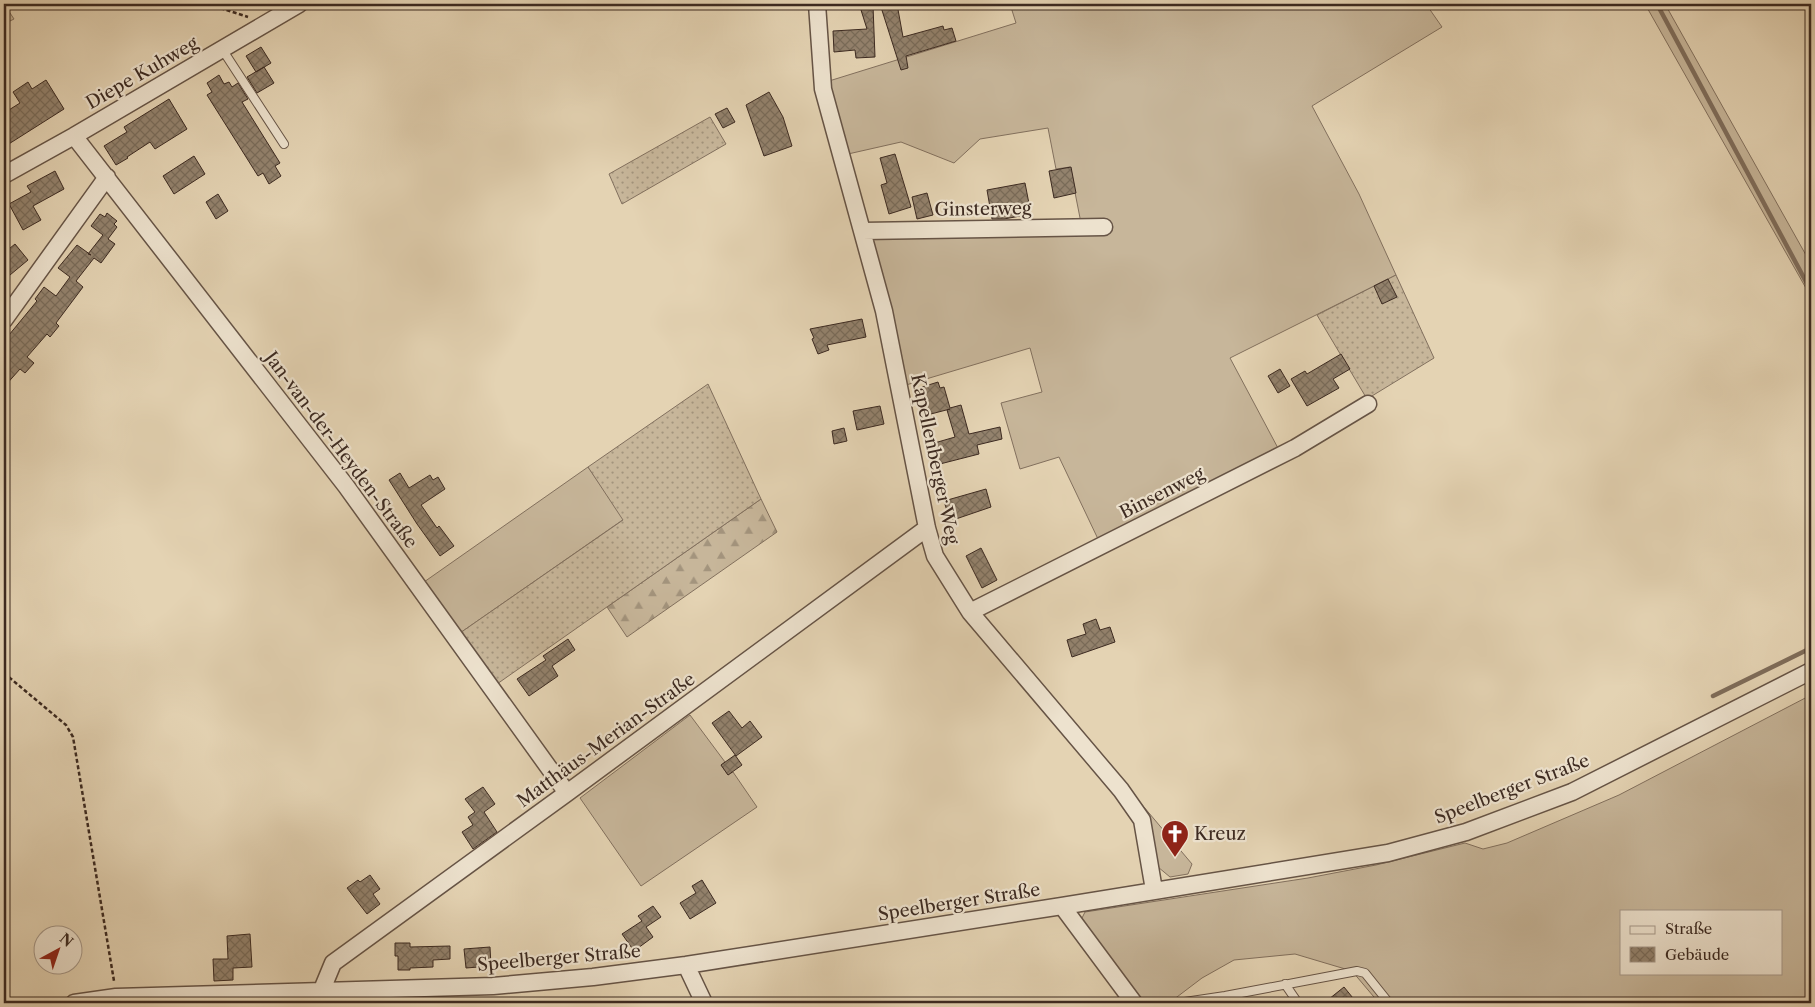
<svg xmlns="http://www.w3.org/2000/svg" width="1815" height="1007" viewBox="0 0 1815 1007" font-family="'Libre Caslon Text',serif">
  <defs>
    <pattern id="forest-firs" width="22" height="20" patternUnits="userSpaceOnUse" patternTransform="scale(1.25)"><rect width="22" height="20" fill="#c7b69a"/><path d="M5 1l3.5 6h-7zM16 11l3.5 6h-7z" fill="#a3947d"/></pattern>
    <pattern id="garden-dots" width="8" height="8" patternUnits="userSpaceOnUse" patternTransform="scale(1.25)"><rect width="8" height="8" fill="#c7b69a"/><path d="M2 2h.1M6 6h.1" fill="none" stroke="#a3947d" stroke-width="1.8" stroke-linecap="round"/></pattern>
    <pattern id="building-cross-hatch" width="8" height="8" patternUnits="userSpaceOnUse" patternTransform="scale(1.25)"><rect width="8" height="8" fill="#93826d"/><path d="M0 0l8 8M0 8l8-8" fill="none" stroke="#796b59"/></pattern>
  </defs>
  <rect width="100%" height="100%" fill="#e4d3b3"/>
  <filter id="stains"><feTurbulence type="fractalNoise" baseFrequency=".004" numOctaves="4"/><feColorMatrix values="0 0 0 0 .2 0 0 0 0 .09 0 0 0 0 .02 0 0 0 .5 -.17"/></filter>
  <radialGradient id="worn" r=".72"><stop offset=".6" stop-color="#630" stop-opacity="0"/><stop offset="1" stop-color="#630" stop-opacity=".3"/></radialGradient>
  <path fill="#c7b69a" stroke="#82705e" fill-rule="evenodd" d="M4 4 14 19 4 24Z
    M1010 4H1426L1442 27 1312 106 1359 194 1396 275 1230 358 1279 450 1098 539 1059 457 1020 469 1001 403 1042 392 1030 348 906 385 871 242 875 235 1081 223 1070 167 1056 169 1048 128 980 139 954 163 901 142 848 154 829 81 1016 23Z
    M1645 4H1665L1811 264V297Z
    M588 467 624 519 460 633 424 582Z
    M1811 695V1003H1379L1352 971 1295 954 1234 960 1202 978 1169 1003H1145L1081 920 1085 912 1308 878 1376 865 1465 843 1483 849 1507 843 1619 795ZM1621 911H1781V973H1621Z
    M690 715 725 762 721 765 728 775 733 772 757 807 641 886 580 798Z
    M1138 800 1192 864 1188 874 1170 877 1158 867Z"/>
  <path fill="url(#forest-firs)" stroke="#82705e" d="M761 499 777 532 627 637 607 607Z
    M433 1000 434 1003H341Z"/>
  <path fill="url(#garden-dots)" stroke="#82705e" d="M710 117 726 144 622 204 609 174Z
    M1396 275 1434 358 1367 399 1317 315Z
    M708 384 761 499 497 684 460 633 623 520 588 467Z"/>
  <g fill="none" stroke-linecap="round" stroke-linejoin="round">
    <path stroke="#7f6d5b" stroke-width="4.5" d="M1657 4 1811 291
      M1713 696 1811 648"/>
  </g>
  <path fill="url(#building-cross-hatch)" stroke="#3c2a21" d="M880 4H897L903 37 943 26 944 30 952 28 956 41 906 56 908 68 901 70Z
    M873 6 875 57 856 58 855 50 834 52 833 31 867 29 861 10Z
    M261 47 271 63 256 72 246 56Z
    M264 67 274 83 257 93 247 77Z
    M219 75 224 84 229 82 232 87 238 83 248 99 242 102 280 163 275 166 281 176 269 184 263 173 258 176 207 95 212 92 207 83Z
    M46 80 64 109 4 147V113L20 103 13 92 28 82 32 89Z
    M769 92 783 117 792 146 764 156 746 105Z
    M169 99 187 129 155 149 150 142 127 157 128 158 116 165 104 146 127 132 124 127Z
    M727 108 735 122 723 128 715 114Z
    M895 154 911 207 889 214 881 185 887 183 880 158Z
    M194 156 205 174 174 194 163 176Z
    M1071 167 1076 193 1054 198 1049 171Z
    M55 171 64 189 33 206 41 220 23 230 9 204 31 192 27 186Z
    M1025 183 1031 214 1004 219H992L987 190Z
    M927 193 933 215 917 219 912 197Z
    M218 194 228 211 216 219 206 202Z
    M107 213 117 221 114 224 117 227 108 239 115 244 101 263 94 258 76 281 83 287 56 323 59 326 50 337 47 334 27 357 34 363 25 373 20 369 4 387V341L37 301 35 299 44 287 56 296 70 277 58 268 77 245 91 255 88 254 103 235 91 226 100 214 105 217Z
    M15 244 28 260 4 280V253Z
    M1388 279 1397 297 1382 304 1374 286Z
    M862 319 866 337 827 345 829 350 818 354 812 339 814 338 810 329Z
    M1341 354 1350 369 1333 379 1339 388 1307 406 1291 379 1305 371 1307 374Z
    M1280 369 1290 386 1278 393 1268 376Z
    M938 382 940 388 944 387 950 408 961 405 969 434 1000 427 1002 439 977 445 979 454 936 465 931 444 955 437 947 410 950 409 927 415 921 394 924 393 922 387Z
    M880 406 884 424 857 430 853 411Z
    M844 428 847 441 834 444 832 431Z
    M400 473 409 488 430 475 433 480 438 477 445 489 421 505 437 528 439 526 454 546 440 556 417 524 389 480Z
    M986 489 991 507 950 521 944 501Z
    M981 548 997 580 982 588 966 556Z
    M1096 619 1100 630 1110 627 1115 642 1072 657 1067 640 1086 634 1083 624Z
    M568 639 575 650 552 666 558 676 529 696 517 679 546 660 543 656Z
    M729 711 742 728 750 721 762 737 736 756 712 723Z
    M735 755 742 765 728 775 721 765Z
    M483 787 495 804 484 812 497 832 473 849 462 832 473 825 468 817 475 812 465 799Z
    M370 875 380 889 373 894 380 904 367 914 347 888 358 880 360 882Z
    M702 880 716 903 690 919 680 903 696 893 692 886Z
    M653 906 661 917 646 927 653 937 634 951 622 934 642 921 638 916Z
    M250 934 252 967 233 968V980L214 981 213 959H228L227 936Z
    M395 943H410V947L450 946V959L433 960V967L410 968V970H398V956H395Z
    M490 947 491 966 466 968 464 949Z
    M1344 987 1357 1003H1324Z"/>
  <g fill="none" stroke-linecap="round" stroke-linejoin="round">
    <defs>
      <path id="service" d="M222 49 284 144
        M1285 984 1298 1003
        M347 991 351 1003
        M1178 1003 1225 996 1357 971 1365 973 1389 1003"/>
      <path id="minor" d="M817 4 823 89 884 311 927 528 935 556 970 612 1121 790 1142 820 1154 890
        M74 136 346 486 567 793
        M4 175 74 136 299 4
        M863 231 1104 227
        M4 320 107 177
        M970 612 1295 448 1368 404
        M1062 906 1134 1003
        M686 965 704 1003
        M321 992 333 963 567 793 927 528
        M74 1003 116 997 493 986 593 977 686 965 1062 906 1388 853 1466 832 1572 792 1811 671"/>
    </defs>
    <use href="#service" stroke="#665446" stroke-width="10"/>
    <use href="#minor" stroke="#665446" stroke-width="19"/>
    <path stroke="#3c2a21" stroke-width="2.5" stroke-dasharray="4 2.5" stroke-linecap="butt" d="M208 4 248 17
      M4 673 66 725 73 737 114 981"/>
    <use href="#service" stroke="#ede2ce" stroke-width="8"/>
    <use href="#minor" stroke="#ede2ce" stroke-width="16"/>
  </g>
  <defs>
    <symbol id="church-pin" viewBox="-11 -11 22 30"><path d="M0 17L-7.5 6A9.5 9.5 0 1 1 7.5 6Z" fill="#8f2418" stroke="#ede2ce"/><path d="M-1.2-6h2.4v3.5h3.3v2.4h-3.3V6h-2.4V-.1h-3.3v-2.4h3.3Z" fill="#fff"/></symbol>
  </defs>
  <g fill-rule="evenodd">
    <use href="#church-pin" x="1159" y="818" width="32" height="43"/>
  </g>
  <g text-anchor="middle" stroke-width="4.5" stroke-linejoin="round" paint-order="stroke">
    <g font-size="18" fill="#3c2a21" stroke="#ede2ce">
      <text transform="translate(142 73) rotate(-30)" y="6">Diepe Kuhweg</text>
      <text transform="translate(983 209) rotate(-1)" y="6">Ginsterweg</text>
      <text transform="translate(341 450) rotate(53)" y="6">Jan-van-der-Heyden-Straße</text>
      <text transform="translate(935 459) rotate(78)" y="6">Kapellenberger Weg</text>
      <text transform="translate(1162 493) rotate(-27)" y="6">Binsenweg</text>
      <text transform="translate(606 740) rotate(-36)" y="6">Matthäus-Merian-Straße</text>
      <text transform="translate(1512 789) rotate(-21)" y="6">Speelberger Straße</text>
      <text transform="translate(959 902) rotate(-9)" y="6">Speelberger Straße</text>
      <text transform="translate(559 958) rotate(-5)" y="6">Speelberger Straße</text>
    </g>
    <g font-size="18" fill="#3c2a21" stroke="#ede2ce" text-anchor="start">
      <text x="1194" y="840">Kreuz</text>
    </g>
  </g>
  <rect width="1815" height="1007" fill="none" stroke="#e4d3b3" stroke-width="20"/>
  <rect x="5" y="5" width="1805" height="997" fill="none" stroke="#3c2a21" stroke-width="2.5"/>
  <rect x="10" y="10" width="1795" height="987" fill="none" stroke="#3c2a21"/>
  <rect x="1620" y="910" width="162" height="65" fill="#ede2ce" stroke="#a69889"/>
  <rect x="1630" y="926" width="25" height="8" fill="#ede2ce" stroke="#a69889"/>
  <text x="1665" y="934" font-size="15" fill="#3c2a21">Straße</text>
  <rect x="1630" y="947" width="25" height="15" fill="url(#building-cross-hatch)" stroke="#a69889"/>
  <text x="1665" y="960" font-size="15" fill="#3c2a21">Gebäude</text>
  <g transform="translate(58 950) rotate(40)"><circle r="24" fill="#ede2ce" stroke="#a69889"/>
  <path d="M0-4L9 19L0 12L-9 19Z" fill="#8f2418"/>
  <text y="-8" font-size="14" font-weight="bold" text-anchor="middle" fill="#3c2a21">N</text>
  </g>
  <rect width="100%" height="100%" filter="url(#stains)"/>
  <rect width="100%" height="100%" fill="url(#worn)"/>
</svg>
